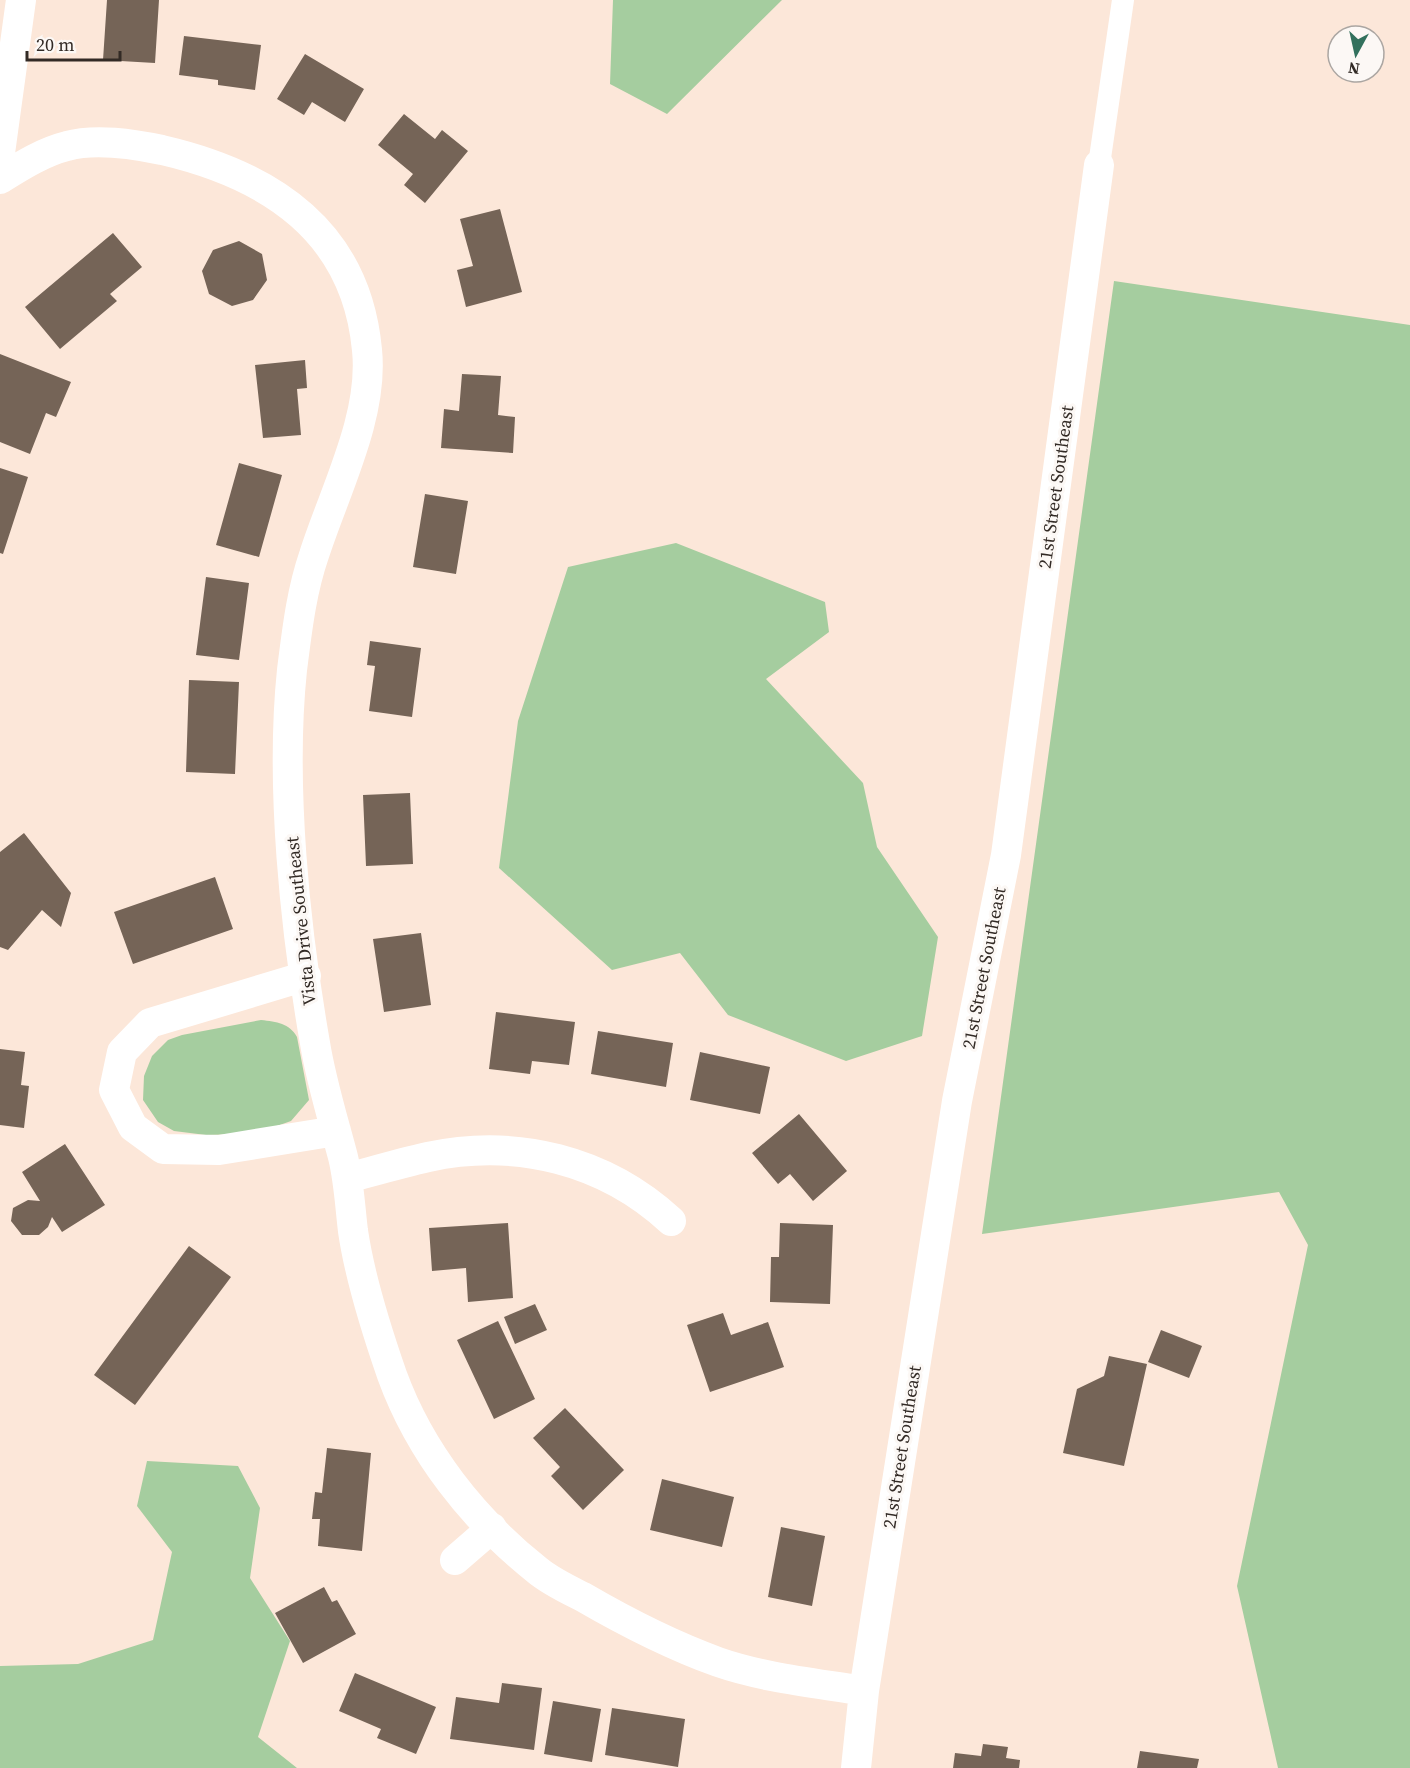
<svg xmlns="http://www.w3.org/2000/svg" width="1410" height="1768" viewBox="0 0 1410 1768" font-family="'Source Serif 4',serif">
  <rect width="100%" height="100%" fill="#fce7d9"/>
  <path fill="#a5cd9f" d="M613 0H782L667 114 610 84Z
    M1114 281 1410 325V1768H1278L1237 1586 1308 1245 1279 1192 982 1234Z
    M676 543 825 602 829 632 766 679 863 783 877 847 938 937 922 1036 846 1061 728 1015 680 953 612 970 499 868 518 721 568 567Z
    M261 1020C277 1022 289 1023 297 1037L309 1100 291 1121 274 1127 241 1134 206 1135 174 1131 158 1122 143 1100 144 1076 152 1056 168 1040 182 1035Z
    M147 1461 238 1466 260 1508 250 1578 290 1641 258 1737 297 1768H0V1666L78 1664 153 1640 172 1552 137 1506Z"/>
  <path fill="#756457" d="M107 0H159L155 63 103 60Z
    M184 36 261 45 255 90 218 85V80L179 75Z
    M305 54 364 89 345 122 312 102 304 115 277 99Z
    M404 114 435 139 442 130 468 151 425 203 404 185 413 174 378 145Z
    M500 209 522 292 466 307 457 270 473 266 460 219Z
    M113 233 142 267 110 294 117 301 60 349 25 307Z
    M239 241 262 254 267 280 253 300 232 306 209 294 202 271 213 250Z
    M0 354 71 382 56 417 46 413 30 454 0 442Z
    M305 360 307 388 297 389 301 435 263 438 255 365Z
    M462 374 501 376 498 415 515 417 513 453 441 448 444 409 459 411Z
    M239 463 282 475 259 557 216 545Z
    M0 468 28 477 3 554 0 553Z
    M425 494 468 501 456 574 413 567Z
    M206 577 249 583 239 660 196 655Z
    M370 641 421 648 412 717 369 711 375 666 367 665Z
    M189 680 239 682 235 774 186 772Z
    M410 793 413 864 366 866 363 795Z
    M24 833 71 893 61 927 42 910 8 950 0 947V852Z
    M215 877 233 929 133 964 114 912Z
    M421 933 431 1005 384 1012 373 939Z
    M496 1012 575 1022 569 1065 532 1061 530 1074 489 1069Z
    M598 1031 673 1043 666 1087 591 1074Z
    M0 1049 25 1052 21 1085 29 1086 24 1128 0 1125Z
    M700 1052 770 1067 760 1114 690 1100Z
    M799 1114 847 1171 813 1201 790 1174 778 1184 752 1153Z
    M65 1144 105 1205 62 1232 52 1217 48 1227 39 1235H22L11 1221 13 1208 28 1200 40 1201 22 1172Z
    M508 1223 513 1298 468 1302 466 1268 432 1271 429 1228Z
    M780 1223 833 1225 830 1304 770 1302 771 1257H779Z
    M189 1246 231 1277 135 1405 94 1375Z
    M535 1304 547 1330 515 1344 504 1317Z
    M723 1313 731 1335 768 1322 784 1367 710 1392 687 1325Z
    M498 1321 535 1399 494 1419 457 1340Z
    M1161 1330 1202 1346 1189 1378 1148 1362Z
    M1109 1356 1147 1364 1124 1466 1063 1453 1077 1389 1104 1376Z
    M565 1408 624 1470 583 1510 551 1476 560 1467 533 1438Z
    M327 1448 371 1453 362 1551 318 1546 320 1519H312L315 1492 322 1493Z
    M662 1479 734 1497 722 1547 650 1530Z
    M781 1527 825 1536 812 1606 768 1597Z
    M324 1587 332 1602 337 1600 356 1634 303 1663 275 1613Z
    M355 1673 436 1707 416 1754 377 1738 381 1729 339 1711Z
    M502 1683 542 1688 534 1750 450 1739 456 1697 499 1703Z
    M553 1701 601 1709 592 1762 544 1754Z
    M612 1708 685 1719 678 1767 605 1755Z
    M983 1744 1008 1747 1006 1758 1020 1760 1019 1768H953L955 1753 981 1756Z
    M1140 1751 1199 1759 1197 1768H1137Z"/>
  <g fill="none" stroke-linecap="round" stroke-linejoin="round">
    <path stroke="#fff" stroke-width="22" d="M1099 165 1123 0"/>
    <path stroke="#fff" stroke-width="30" d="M0 153 21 0
      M0 179C21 166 43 152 67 146 96 138 133 144 162 150 270 175 356 231 367 350 374 417 334 492 314 555 301 593 297 631 292 670 280 785 295 929 315 1043 321 1081 333 1119 343 1157 349 1182 350 1206 353 1231 360 1279 376 1329 392 1375 420 1452 473 1519 537 1570 550 1581 567 1589 583 1597 626 1622 671 1645 718 1662 764 1678 816 1683 864 1691
      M306 976 150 1023 122 1052 114 1090 133 1127 163 1149 219 1150 336 1131
      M348 1178C374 1171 401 1163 428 1157 516 1138 605 1160 671 1221
      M455 1560 492 1528
      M856 1768 864 1691 957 1101 1006 855 1099 165"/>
  </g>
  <g text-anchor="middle" stroke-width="6" stroke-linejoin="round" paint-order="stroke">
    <g font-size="18" fill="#322a25" stroke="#fcf8f5">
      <text transform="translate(1056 487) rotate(-82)" y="6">21st Street Southeast</text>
      <text transform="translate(301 921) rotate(-96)" y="6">Vista Drive Southeast</text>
      <text transform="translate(984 968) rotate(-79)" y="6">21st Street Southeast</text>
      <text transform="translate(902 1447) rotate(-81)" y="6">21st Street Southeast</text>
    </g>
  </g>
  <g transform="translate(1356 54) rotate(188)"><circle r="28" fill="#fcf8f5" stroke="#aba6a2" stroke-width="1.5"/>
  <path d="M0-4.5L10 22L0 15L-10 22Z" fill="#33715d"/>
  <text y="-9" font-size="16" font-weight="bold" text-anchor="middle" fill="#322a25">N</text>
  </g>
  <path d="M27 51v9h93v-9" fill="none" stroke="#322a25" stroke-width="3"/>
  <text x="36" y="51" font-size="18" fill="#322a25" stroke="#fcf8f5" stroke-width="4.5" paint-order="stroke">20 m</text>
</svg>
